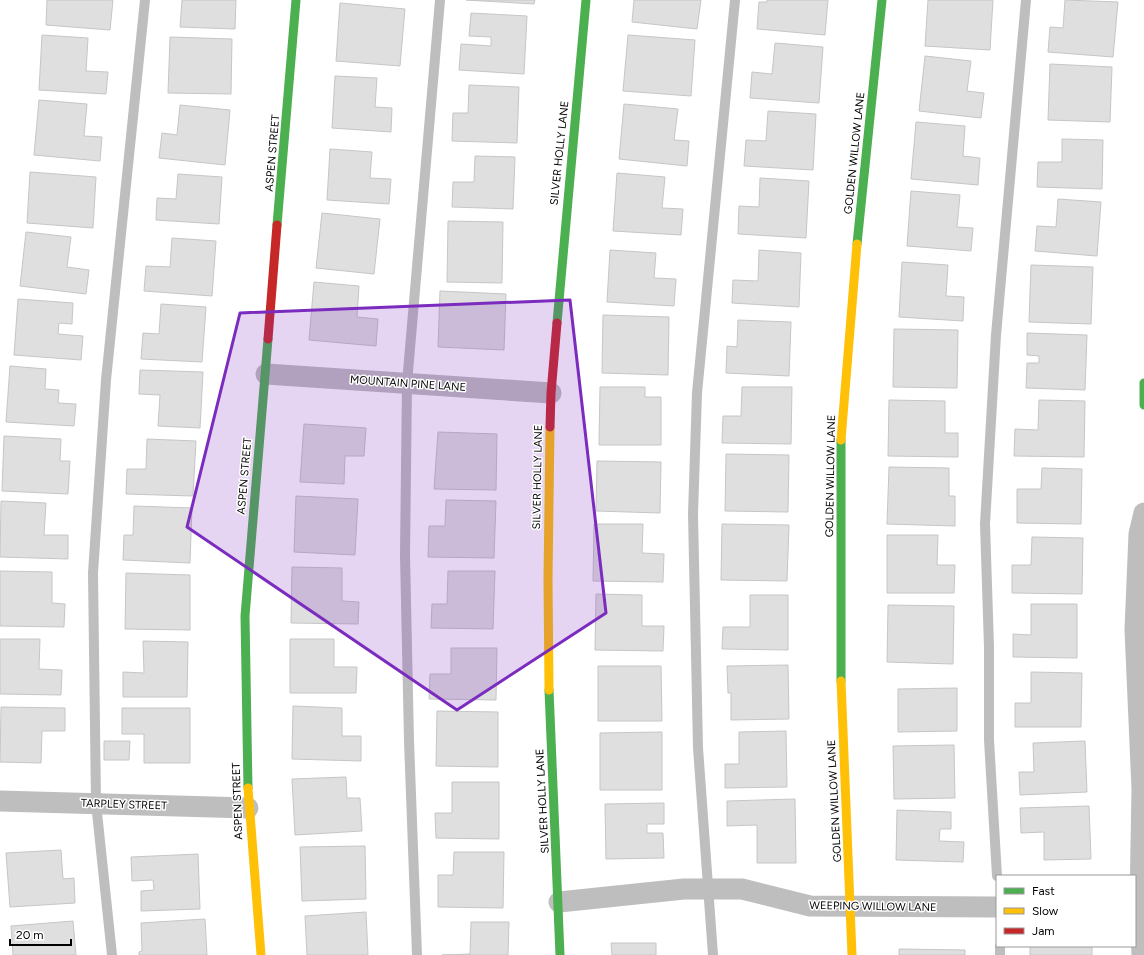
<svg xmlns="http://www.w3.org/2000/svg" width="1144" height="955" viewBox="0 0 1144 955" font-family="Figtree,sans-serif">
  <rect width="100%" height="100%" fill="#fff"/>
  <path fill="#dfdfdf" stroke="#c6c6c6" d="M47 0H113L110 30 46 25Z
    M182 0H236L235 29 180 27Z
    M466 0H535L534 4Z
    M634 0H701L697 29 632 22Z
    M767 0H828L825 35 757 29 759 2H767Z
    M928 0H993L990 50 925 46Z
    M1065 0 1118 2 1113 57 1048 52 1050 27 1063 28Z
    M340 3 405 9 400 66 336 61Z
    M471 13 527 16 524 74 459 70 461 44 491 46V37L469 36Z
    M42 35 88 38 86 71 108 72 106 94 39 90Z
    M628 35 695 40 691 96 623 91Z
    M170 37 232 39 231 94 168 93Z
    M775 43 823 47 819 103 750 98 752 72 772 74Z
    M925 56 971 61 967 91 984 93 981 118 919 111Z
    M1050 64 1112 67 1110 122 1048 120Z
    M335 76 377 78 375 107 392 108 391 132 332 128Z
    M469 85 519 87 517 143 452 141 453 113H468Z
    M39 100 87 104 84 136 102 137 100 161 34 155Z
    M624 104 678 109 674 140 689 141 687 166 619 159Z
    M180 105 230 110 225 165 159 158 162 133 177 135Z
    M768 111 816 114 813 170 744 166 746 140 766 141Z
    M916 122 965 126 963 156 980 158 978 185 911 179Z
    M1062 139 1103 140 1102 189 1037 187 1038 162H1062Z
    M330 149 372 152 370 178 391 179 389 204 327 200Z
    M475 156 515 157 513 209 452 207 453 182H474Z
    M30 172 96 177 93 228 27 223Z
    M617 173 665 177 662 208 683 209 681 235 613 231Z
    M178 174 222 177 219 224 156 220 157 198 176 199Z
    M760 178 809 181 806 238 738 234 739 206 759 207Z
    M911 191 960 195 957 227 973 228 971 251 907 246Z
    M1058 199 1101 202 1097 256 1035 251 1037 226 1056 227Z
    M322 213 380 219 374 274 316 268Z
    M448 221 503 222 502 283 447 282Z
    M26 232 71 237 67 267 89 270 86 294 20 286Z
    M172 238 216 241 212 296 144 291 146 266 170 267Z
    M610 250 656 253 654 278 676 279 674 306 607 302Z
    M759 250 801 253 799 307 732 303 733 280 758 281Z
    M902 262 948 265 946 296 964 297 963 321 899 317Z
    M1031 265 1093 267 1091 324 1029 322Z
    M314 282 359 286 357 317 378 319 376 346 309 340Z
    M440 291 506 294 504 350 438 347Z
    M18 299 73 303 72 324 59 323 58 334 83 336 81 360 14 355Z
    M161 304 206 307 202 362 141 359 143 333 159 334Z
    M603 315 669 317 668 375 602 373Z
    M738 320 791 322 789 376 726 373 727 346 737 347Z
    M894 329 958 330 957 388 893 387Z
    M1027 333 1087 335 1085 390 1026 388 1027 363H1039V356L1027 355Z
    M10 366 46 369 45 389 59 390 58 403 76 404 74 426 6 422Z
    M140 370 203 372 200 428 158 426 160 395 139 394Z
    M600 387H645V397H661V445H599Z
    M742 387H792L791 444 722 443 723 416H741Z
    M889 400 945 401V433H958V457L888 456Z
    M1039 400 1085 401 1084 457 1014 456 1015 429 1038 430Z
    M304 424 366 428 364 456H345L344 484 300 482Z
    M438 432 497 434 496 490 434 489Z
    M4 436 61 439 60 461H70L68 494 2 491Z
    M147 439 196 441 193 496 126 494 127 469H146Z
    M726 454 789 455 788 512 725 511Z
    M597 461 661 462 660 513 596 511Z
    M889 467 949 468V496H955V526L887 524Z
    M1042 468 1082 469 1081 524 1017 523V489H1041Z
    M296 496 358 499 355 555 294 552Z
    M446 500 496 501 494 558 428 557 429 526H445Z
    M1 501 46 503 44 535H68V559L0 557Z
    M134 506 192 508 190 563 123 560 124 535H133Z
    M594 524H643L642 553 664 554 663 582 593 581Z
    M722 524 789 525 787 581 721 580Z
    M887 535H938L937 565H955L954 593H887Z
    M1032 537 1083 538 1082 594 1012 593V565H1031Z
    M292 567 342 568V601L359 602 358 624 291 623Z
    M0 571 52 572V603L65 604 64 627 0 626Z
    M448 571H495L493 629 431 628 432 604H447Z
    M126 573 190 575V630L125 629Z
    M596 594 642 595V626H664L663 651 595 650Z
    M750 595H788V650L722 649 723 627H750Z
    M1031 604H1077V658L1013 657V634L1031 635Z
    M888 605 954 606 953 664 887 662Z
    M0 639H40L39 669 62 670 61 695 0 694Z
    M290 639H334V667H357L356 693H290Z
    M143 641 188 642 187 697H123V672L144 673Z
    M451 648H497L496 700 429 699 430 674H451Z
    M788 665 789 719 731 720V693H728L727 666Z
    M598 666H661L662 721H598Z
    M1031 672 1082 673 1081 727H1015V703H1031Z
    M957 688V731L898 732V689Z
    M293 706 342 708V736H361V761L292 759Z
    M1 707 65 708V731H42L41 763 0 762Z
    M122 708H190V763H144V734H122Z
    M437 711 498 712V767L436 766Z
    M786 731 787 787 725 788V764H739V732Z
    M662 732V790H600V733Z
    M104 741H130L129 760H104Z
    M1085 741 1087 792 1020 795 1019 772H1034L1033 743Z
    M954 745 955 798 894 799 893 746Z
    M346 777 347 798H360L362 831 295 835 292 779Z
    M452 782H499V839L436 838 435 813H452Z
    M795 799 796 863H757V825L727 826V801Z
    M664 803V824H647V833H663L664 858 606 859 605 804Z
    M1089 806 1091 859 1044 860V832L1021 833 1020 808Z
    M897 810 951 812V829H940L939 841 964 842 963 862 896 860Z
    M365 846 366 899 302 901 300 847Z
    M61 850 63 879 74 878 75 903 10 907 6 853Z
    M454 852H504L503 908 438 907V875H453Z
    M198 854 200 909 141 911V891L154 890 153 880 132 881 131 857Z
    M366 912 368 955H307L305 916Z
    M205 919 207 955H139V952L142 951 141 923Z
    M73 921 76 955H13L11 926Z
    M471 922H509L508 955H442L470 954Z
    M611 943H656V955H612Z
    M1030 946H1092V955H1030Z
    M899 949 965 950V955H899Z"/>
  <g fill="none" stroke-linecap="round" stroke-linejoin="round">
    <path stroke="#bebebe" stroke-width="10" d="M997 876 989 740V647L985 524 996 335 1026 0
      M1000 946V955
      M112 955 96 803 93 573 106 380 145 0
      M417 955 409 741 405 555 407 383 440 0
      M713 955 698 748 693 514 697 393 735 0"/>
    <path stroke="#bebebe" stroke-width="21" d="M266 374 551 393
      M0 801 248 808
      M559 902 684 889H742L810 906 997 907
      M1142 955 1140 902 1142 789 1135 630 1139 534 1144 513"/>
    <path stroke="#4caf50" stroke-width="9" d="M277 225 296 0
      M857 244 882 0
      M557 323 586 0
      M1144 383V405
      M841 681V440
      M549 690 560 955
      M248 788 245 616 268 339"/>
    <path stroke="#ffc107" stroke-width="9" d="M841 440 857 244
      M841 681 852 955
      M549 690 548 579 550 427
      M248 788 261 955"/>
    <path stroke="#c62828" stroke-width="9" d="M268 339 277 225
      M550 427 551 393 557 323"/>
  </g>
  <path fill="#7b2cbf" fill-opacity="0.2" stroke="#7b2cbf" stroke-width="3" stroke-linejoin="round" d="M570 300 606 613 457 710 187 527 240 313Z"/>
  <g text-anchor="middle" stroke-width="3" stroke-linejoin="round" paint-order="stroke">
    <g font-size="11" fill="#000" stroke="#fff">
      <text transform="translate(272 153) rotate(-85)" y="4">ASPEN STREET</text>
      <text transform="translate(559 153) rotate(-84)" y="4">SILVER HOLLY LANE</text>
      <text transform="translate(854 153) rotate(-84)" y="4">GOLDEN WILLOW LANE</text>
      <text transform="translate(408 383) rotate(4)" y="4">MOUNTAIN PINE LANE</text>
      <text transform="translate(244 476) rotate(-85)" y="4">ASPEN STREET</text>
      <text transform="translate(830 476) rotate(-89)" y="4">GOLDEN WILLOW LANE</text>
      <text transform="translate(537 477) rotate(-89)" y="4">SILVER HOLLY LANE</text>
      <text transform="translate(237 801) rotate(-92)" y="4">ASPEN STREET</text>
      <text transform="translate(542 801) rotate(-93)" y="4">SILVER HOLLY LANE</text>
      <text transform="translate(834 801) rotate(-93)" y="4">GOLDEN WILLOW LANE</text>
      <text transform="translate(124 804) rotate(2)" y="4">TARPLEY STREET</text>
      <text transform="translate(873 906) rotate(1)" y="4">WEEPING WILLOW LANE</text>
    </g>
  </g>
  <rect x="996" y="875" width="140" height="72" fill="#ffffff" stroke="#999999"/>
  <rect x="1004" y="888" width="20" height="6" fill="#4caf50" stroke="#999999"/>
  <text x="1032" y="895" font-size="12" fill="#000000">Fast</text>
  <rect x="1004" y="908" width="20" height="6" fill="#ffc107" stroke="#999999"/>
  <text x="1032" y="915" font-size="12" fill="#000000">Slow</text>
  <rect x="1004" y="928" width="20" height="6" fill="#c62828" stroke="#999999"/>
  <text x="1032" y="935" font-size="12" fill="#000000">Jam</text>
  <path d="M10 939v6h61v-6" fill="none" stroke="#000000" stroke-width="2"/>
  <text x="16" y="939" font-size="12" fill="#000000" stroke="#ffffff" stroke-width="3" paint-order="stroke">20 m</text>
</svg>
